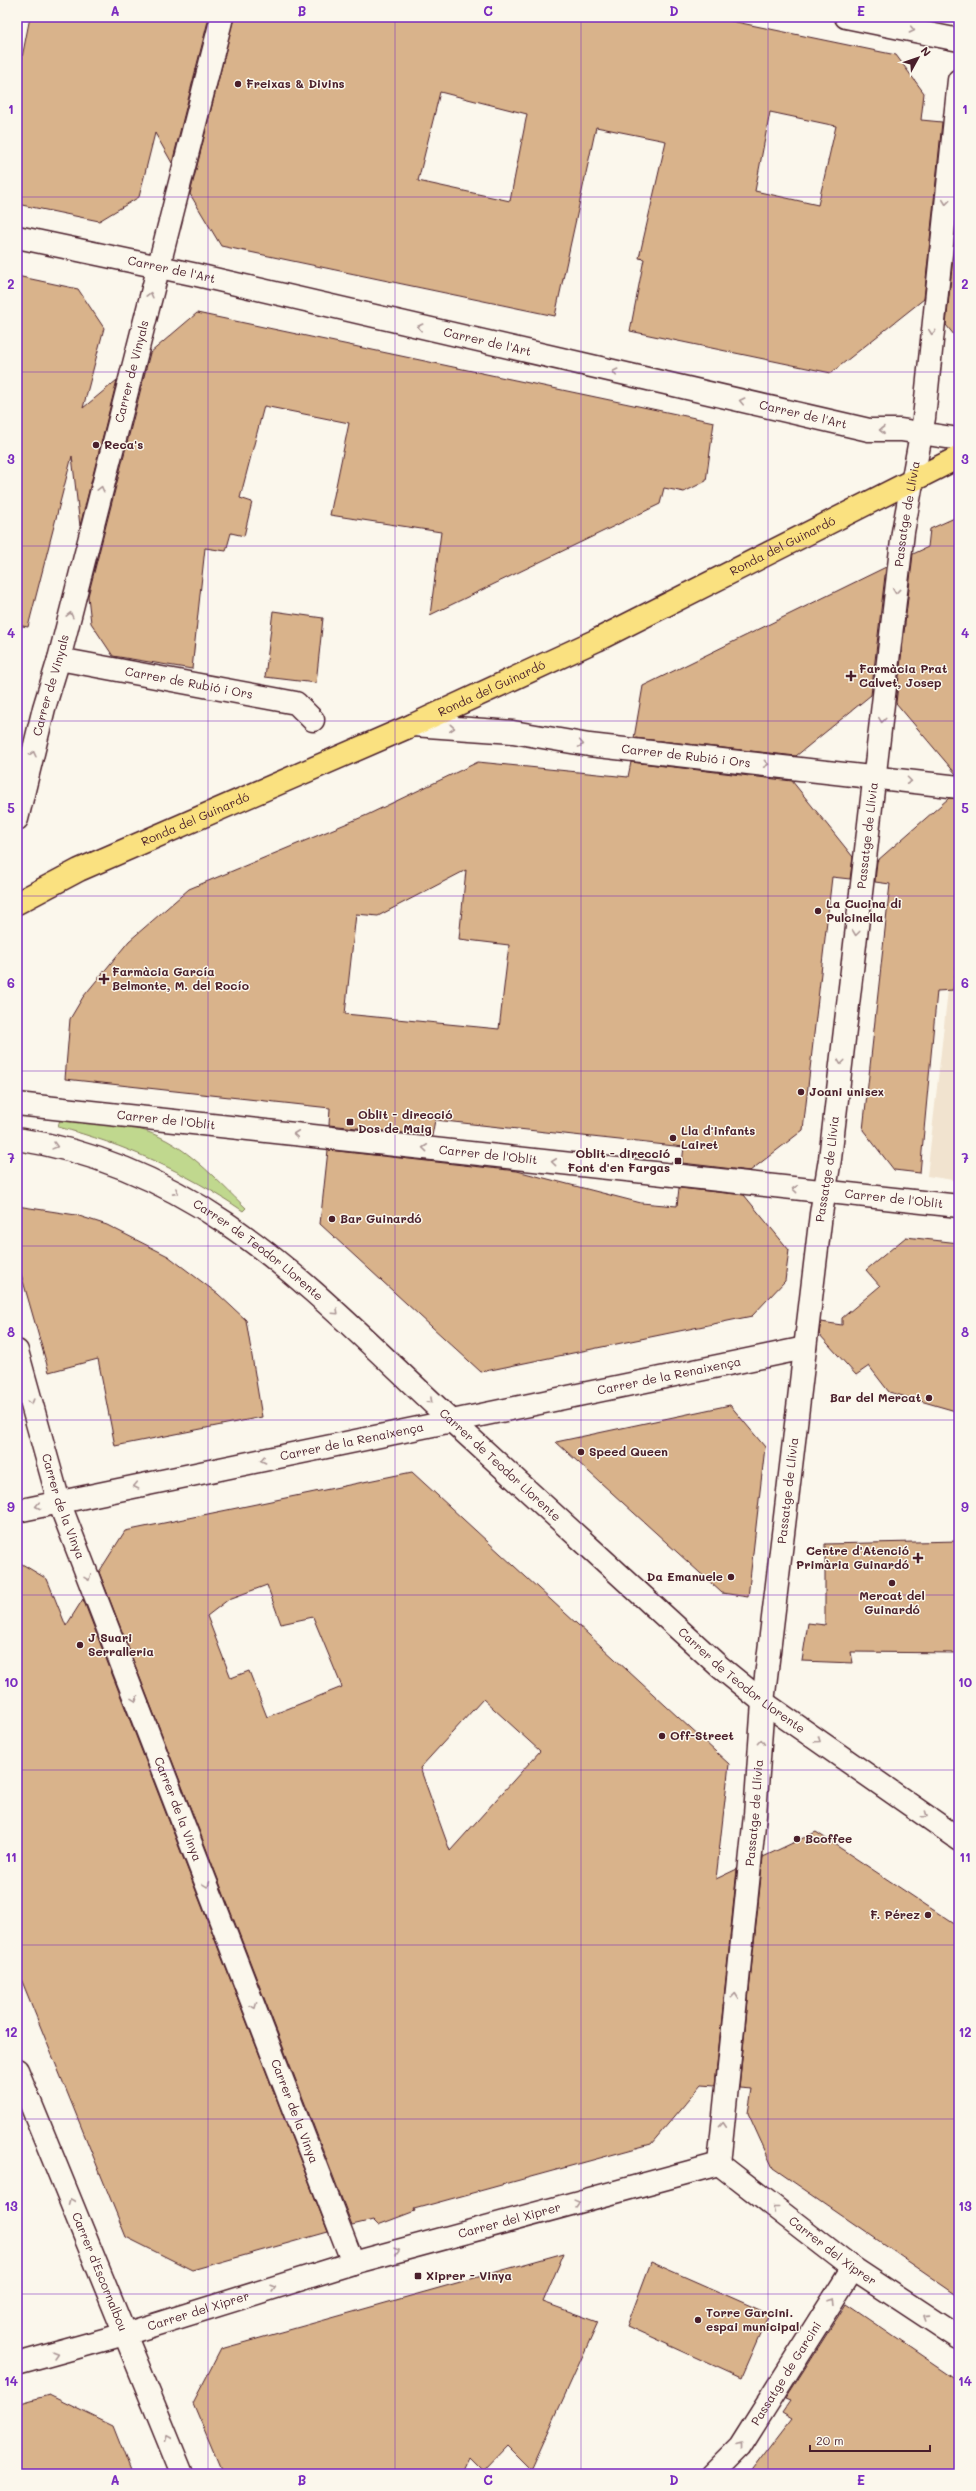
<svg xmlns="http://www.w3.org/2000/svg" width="976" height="2491" viewBox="0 0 976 2491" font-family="Mali,sans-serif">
  <rect width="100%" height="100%" fill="#fbf7ec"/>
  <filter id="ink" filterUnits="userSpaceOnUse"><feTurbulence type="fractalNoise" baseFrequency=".025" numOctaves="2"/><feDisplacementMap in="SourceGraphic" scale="8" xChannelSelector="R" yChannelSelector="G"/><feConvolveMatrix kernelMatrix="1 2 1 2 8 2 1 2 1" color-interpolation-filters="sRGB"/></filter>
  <g filter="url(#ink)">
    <path fill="#f1e3cf" d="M948 990H959V1181L927 1176Z"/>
    <path fill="#c0d88e" stroke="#857c5c" d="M60 1119C87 1122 118 1122 145 1131 186 1144 215 1179 246 1208L243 1211C186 1172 124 1144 58 1127Z"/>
    <path fill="#d9b38b" stroke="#4a1f2b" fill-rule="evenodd" d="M30 17H209L172 163 155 133 139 197 99 221 17 204V83Z
      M234 17H712L896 55 924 93 921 120 942 122 924 299 831 373 630 331 644 259 639 258 666 141 596 127 555 316 221 246 190 194ZM440 92 527 114 510 201 418 181ZM770 112 836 126 818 205 755 191Z
      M959 201V341L946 325Z
      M17 276 78 289 104 328 83 408 117 380 80 526 72 456 28 627 17 625Z
      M197 313 714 422 706 481 684 492 664 488 660 504 430 615 441 532 330 515 349 423 264 406 240 498 252 502 244 536 231 533 226 551 205 548 192 669 113 656 91 623 88 596 150 353Z
      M959 516V774H956L896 703 913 554 928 547 930 529Z
      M886 567 871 695 796 756 634 738 643 686Z
      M273 611 323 618 316 683 265 677Z
      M478 762 628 777 631 762 792 781 853 857 850 879 832 877 803 1130 750 1171 682 1163 684 1147 435 1120 432 1136 329 1125 330 1108 65 1079 70 1019 83 997 129 941 189 889 367 815ZM466 870 459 939 509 945 499 1029 345 1014 356 914 378 916Z
      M949 798 959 799V948L953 990 937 991 920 1173 894 1170 863 1130 890 884 875 882 877 861Z
      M328 1150 517 1171 641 1203 677 1206 679 1188 744 1195 789 1250 785 1281 752 1316 481 1372 320 1224Z
      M17 1206 76 1215 107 1225 168 1256 218 1294 246 1320 262 1417 115 1446 98 1359 49 1372 17 1260Z
      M906 1237 959 1243V1412L889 1392 869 1366 856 1375 819 1334 821 1322 842 1325V1318L880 1286 866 1270Z
      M730 1405 765 1447 748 1597 722 1593 556 1442Z
      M412 1472 729 1764 716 1879 737 1869 715 2085 702 2084 651 2144 414 2209 415 2211 378 2225 373 2220 352 2225 99 1572 125 1531ZM267 1585 281 1624 313 1617 342 1687 267 1717 249 1671 231 1678 207 1616 229 1599ZM483 1699 540 1751 450 1851 420 1768Z
      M959 1541V1653L851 1652 853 1663 802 1661 808 1623 825 1625V1544Z
      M17 1561 47 1579 66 1626 83 1599 328 2232 192 2270 126 2237 17 1969Z
      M816 1832 959 1927V2296L773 2168 748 2113 752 2089 739 2088 763 1857Z
      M564 2253 543 2302 598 2322 531 2470 507 2446 483 2471 469 2457 461 2474H223L193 2403 221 2349Z
      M651 2262 769 2314 741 2378 627 2326Z
      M846 2304 959 2381V2474H750L792 2419 782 2413 791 2400 786 2398Z
      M49 2395 113 2426 132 2474H17V2404Z"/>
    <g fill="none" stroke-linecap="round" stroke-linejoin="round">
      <defs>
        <g id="minor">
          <path d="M846 17 959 40"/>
          <path id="s1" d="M17 237 197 275 869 430H901L959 439"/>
          <path id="s2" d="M59 659 296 703 313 720"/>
          <path id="s3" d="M413 725 513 732 589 745 959 787"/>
          <path id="s4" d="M17 819 44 708 59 659 222 17"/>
          <path id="s5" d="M17 1104 959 1206"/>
          <path id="s6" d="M17 1139C209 1168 318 1298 453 1422 542 1504 631 1585 720 1667L763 1702 959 1839"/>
          <path id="s7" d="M17 1351 59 1502 353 2263"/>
          <path id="s8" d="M17 1511 805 1348"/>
          <path id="s9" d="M17 2070 182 2474"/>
          <path id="s10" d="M719 2164 755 1815 763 1702 821 1214 830 1159 903 532 924 418 959 80"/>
          <path id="s11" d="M719 2164 853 2268 959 2338"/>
          <path id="s12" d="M17 2364 125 2334 353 2263 719 2164"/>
          <path id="s13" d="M713 2474 740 2447 853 2268"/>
        </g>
        <g id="major">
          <path id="s14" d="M17 903 79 870 413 725 597 640 959 457"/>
        </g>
      </defs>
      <use href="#minor" stroke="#4a1f2b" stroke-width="25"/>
      <use href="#major" stroke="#4a1f2b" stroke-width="25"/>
      <use href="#minor" stroke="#fbf7ec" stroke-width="22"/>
      <use href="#major" stroke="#fae180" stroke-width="22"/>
    </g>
    <defs><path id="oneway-chevron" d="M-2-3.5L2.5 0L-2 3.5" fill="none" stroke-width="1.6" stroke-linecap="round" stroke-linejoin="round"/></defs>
    <g stroke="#ab9695">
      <use href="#oneway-chevron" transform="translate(912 30) rotate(12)"/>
      <use href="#oneway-chevron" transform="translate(946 202) rotate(96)"/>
      <use href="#oneway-chevron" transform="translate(150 295) rotate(-76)"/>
      <use href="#oneway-chevron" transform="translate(420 327) rotate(-167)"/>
      <use href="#oneway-chevron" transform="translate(932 332) rotate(96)"/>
      <use href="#oneway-chevron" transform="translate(615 372) rotate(-167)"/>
      <use href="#oneway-chevron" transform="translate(742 401) rotate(-167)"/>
      <use href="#oneway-chevron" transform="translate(882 430) rotate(180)"/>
      <use href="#oneway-chevron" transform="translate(101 489) rotate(-76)"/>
      <use href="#oneway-chevron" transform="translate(896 591) rotate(96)"/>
      <use href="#oneway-chevron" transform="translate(70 615) rotate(-76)"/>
      <use href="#oneway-chevron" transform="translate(882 720) rotate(97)"/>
      <use href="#oneway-chevron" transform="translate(452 728) rotate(4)"/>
      <use href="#oneway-chevron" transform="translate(581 744) rotate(10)"/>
      <use href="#oneway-chevron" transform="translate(33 754) rotate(-77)"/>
      <use href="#oneway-chevron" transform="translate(766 764) rotate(6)"/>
      <use href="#oneway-chevron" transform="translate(909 781) rotate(7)"/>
      <use href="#oneway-chevron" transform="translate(856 933) rotate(97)"/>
      <use href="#oneway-chevron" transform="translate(841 1062) rotate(97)"/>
      <use href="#oneway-chevron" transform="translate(296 1134) rotate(-174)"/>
      <use href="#oneway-chevron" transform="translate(55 1146) rotate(15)"/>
      <use href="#oneway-chevron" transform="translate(425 1148) rotate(-174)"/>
      <use href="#oneway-chevron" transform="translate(554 1162) rotate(-174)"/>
      <use href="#oneway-chevron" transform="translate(795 1189) rotate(-174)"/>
      <use href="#oneway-chevron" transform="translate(176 1192) rotate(28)"/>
      <use href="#oneway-chevron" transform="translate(336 1312) rotate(43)"/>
      <use href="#oneway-chevron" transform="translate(430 1401) rotate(43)"/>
      <use href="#oneway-chevron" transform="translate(31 1402) rotate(74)"/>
      <use href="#oneway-chevron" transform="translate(263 1460) rotate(168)"/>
      <use href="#oneway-chevron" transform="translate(136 1486) rotate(168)"/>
      <use href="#oneway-chevron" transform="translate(38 1506) rotate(168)"/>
      <use href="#oneway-chevron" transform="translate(88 1578) rotate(69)"/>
      <use href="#oneway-chevron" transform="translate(135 1699) rotate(69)"/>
      <use href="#oneway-chevron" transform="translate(818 1740) rotate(35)"/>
      <use href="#oneway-chevron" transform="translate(761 1742) rotate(-86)"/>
      <use href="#oneway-chevron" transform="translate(925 1815) rotate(35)"/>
      <use href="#oneway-chevron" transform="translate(207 1885) rotate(69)"/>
      <use href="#oneway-chevron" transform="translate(735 1996) rotate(-84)"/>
      <use href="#oneway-chevron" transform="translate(254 2006) rotate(69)"/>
      <use href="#oneway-chevron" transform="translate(722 2125) rotate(-86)"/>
      <use href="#oneway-chevron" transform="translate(71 2201) rotate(-112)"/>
      <use href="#oneway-chevron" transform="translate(577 2203) rotate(-15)"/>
      <use href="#oneway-chevron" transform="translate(775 2208) rotate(-142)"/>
      <use href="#oneway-chevron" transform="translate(397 2251) rotate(-16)"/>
      <use href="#oneway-chevron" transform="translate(273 2288) rotate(-17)"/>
      <use href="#oneway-chevron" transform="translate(832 2301) rotate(-58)"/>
      <use href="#oneway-chevron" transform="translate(926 2317) rotate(-147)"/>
      <use href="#oneway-chevron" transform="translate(55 2354) rotate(-16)"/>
      <use href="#oneway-chevron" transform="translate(168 2438) rotate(-112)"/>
      <use href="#oneway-chevron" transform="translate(740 2446) rotate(-52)"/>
    </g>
  </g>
  <path fill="none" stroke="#7b2cbf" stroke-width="1" stroke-opacity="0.55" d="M208 17V2474M395 17V2474M581 17V2474M768 17V2474M17 197H959M17 372H959M17 546H959M17 721H959M17 896H959M17 1071H959M17 1246H959M17 1420H959M17 1595H959M17 1770H959M17 1945H959M17 2119H959M17 2294H959"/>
  <g fill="#4a1f2b" stroke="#fbf7ec" stroke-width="1.5">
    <circle cx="238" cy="84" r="4"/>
    <circle cx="96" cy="445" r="4"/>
    <path d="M849 670h4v4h4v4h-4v4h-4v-4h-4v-4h4z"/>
    <circle cx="818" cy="911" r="4"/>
    <path d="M102 973h4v4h4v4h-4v4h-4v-4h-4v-4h4z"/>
    <circle cx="801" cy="1092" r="4"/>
    <rect x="346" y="1118" width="8" height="8" rx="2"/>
    <circle cx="673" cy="1138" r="4"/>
    <rect x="674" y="1157" width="8" height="8" rx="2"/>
    <circle cx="332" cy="1219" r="4"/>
    <circle cx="929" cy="1398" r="4"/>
    <circle cx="581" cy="1452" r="4"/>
    <path d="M916 1552h4v4h4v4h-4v4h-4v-4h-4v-4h4z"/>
    <circle cx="731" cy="1577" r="4"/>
    <circle cx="892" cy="1583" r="4"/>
    <circle cx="80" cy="1645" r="4"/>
    <circle cx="662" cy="1736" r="4"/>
    <circle cx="797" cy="1839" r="4"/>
    <circle cx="928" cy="1915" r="4"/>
    <rect x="414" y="2272" width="8" height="8" rx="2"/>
    <circle cx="698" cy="2320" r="4"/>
  </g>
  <g text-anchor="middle" stroke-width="3" stroke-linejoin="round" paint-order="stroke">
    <g font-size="12" font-weight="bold" fill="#4a1f2b" stroke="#fbf7ec" text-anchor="start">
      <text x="246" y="88">Freixas &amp; Divins</text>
      <text x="104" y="449">Reca's</text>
      <text x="859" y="673">Farmàcia Prat<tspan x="859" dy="14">Calvet, Josep</tspan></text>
      <text x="826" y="908">La Cucina di<tspan x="826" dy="14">Pulcinella</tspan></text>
      <text x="112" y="976">Farmàcia García<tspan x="112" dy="14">Belmonte, M. del Rocío</tspan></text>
      <text x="809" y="1096">Joani unisex</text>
      <text x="358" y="1119">Oblit - direcció<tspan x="358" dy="14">Dos de Maig</tspan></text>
      <text x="681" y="1135">Lla d'infants<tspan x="681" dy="14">Lairet</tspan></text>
      <text x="670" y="1158" text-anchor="end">Oblit - direcció<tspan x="670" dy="14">Font d'en Fargas</tspan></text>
      <text x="340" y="1223">Bar Guinardó</text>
      <text x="921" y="1402" text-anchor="end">Bar del Mercat</text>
      <text x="589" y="1456">Speed Queen</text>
      <text x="909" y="1555" text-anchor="end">Centre d'Atenció<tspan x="909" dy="14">Primària Guinardó</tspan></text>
      <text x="723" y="1581" text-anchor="end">Da Emanuele</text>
      <text x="892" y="1600" text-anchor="middle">Mercat del<tspan x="892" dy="14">Guinardó</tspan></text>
      <text x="88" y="1642">J Suari<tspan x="88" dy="14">Serralleria</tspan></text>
      <text x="670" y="1740">Off-Street</text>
      <text x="805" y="1843">Bcoffee</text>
      <text x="920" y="1919" text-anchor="end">F. Pérez</text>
      <text x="426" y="2280">Xiprer - Vinya</text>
      <text x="706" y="2317">Torre Garcini.<tspan x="706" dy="14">espai municipal</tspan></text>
    </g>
    <g font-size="12" fill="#4a1f2b" stroke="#fbf7ec">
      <text dy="4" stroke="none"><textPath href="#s1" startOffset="158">Carrer de l'Art</textPath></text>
      <text dy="4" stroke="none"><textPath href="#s1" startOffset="482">Carrer de l'Art</textPath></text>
      <text dy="4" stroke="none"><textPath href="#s4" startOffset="462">Carrer de Vinyals</textPath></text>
      <text dy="4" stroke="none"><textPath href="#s1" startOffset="806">Carrer de l'Art</textPath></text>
      <text dy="4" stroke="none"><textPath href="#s10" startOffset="1661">Passatge de Llívia</textPath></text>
      <text dy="4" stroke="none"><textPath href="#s14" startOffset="845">Ronda del Guinardó</textPath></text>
      <text dy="4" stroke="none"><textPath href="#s2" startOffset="132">Carrer de Rubió i Ors</textPath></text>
      <text dy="4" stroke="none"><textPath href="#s4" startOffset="138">Carrer de Vinyals</textPath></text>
      <text dy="4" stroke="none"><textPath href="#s14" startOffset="521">Ronda del Guinardó</textPath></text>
      <text dy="4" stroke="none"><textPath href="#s3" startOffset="275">Carrer de Rubió i Ors</textPath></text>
      <text dy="4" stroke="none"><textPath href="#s14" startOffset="197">Ronda del Guinardó</textPath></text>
      <text dy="4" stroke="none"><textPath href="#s10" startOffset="1337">Passatge de Llívia</textPath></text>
      <text dy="4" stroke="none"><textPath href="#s5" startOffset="150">Carrer de l'Oblit</textPath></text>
      <text dy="4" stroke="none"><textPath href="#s5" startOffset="474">Carrer de l'Oblit</textPath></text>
      <text dy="4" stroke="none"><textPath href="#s10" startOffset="1001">Passatge de Llívia</textPath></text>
      <text dy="4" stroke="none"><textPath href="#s5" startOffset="882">Carrer de l'Oblit</textPath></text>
      <text dy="4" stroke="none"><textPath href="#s6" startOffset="269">Carrer de Teodor Llorente</textPath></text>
      <text dy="4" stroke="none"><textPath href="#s8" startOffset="666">Carrer de la Renaixença</textPath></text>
      <text dy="4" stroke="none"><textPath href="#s8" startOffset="342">Carrer de la Renaixença</textPath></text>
      <text dy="4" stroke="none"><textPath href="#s6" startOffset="593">Carrer de Teodor Llorente</textPath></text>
      <text dy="4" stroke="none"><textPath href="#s10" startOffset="677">Passatge de Llívia</textPath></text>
      <text dy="4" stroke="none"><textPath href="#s7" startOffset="162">Carrer de la Vinya</textPath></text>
      <text dy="4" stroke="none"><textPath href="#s6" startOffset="917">Carrer de Teodor Llorente</textPath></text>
      <text dy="4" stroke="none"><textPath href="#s7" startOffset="486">Carrer de la Vinya</textPath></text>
      <text dy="4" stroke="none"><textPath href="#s10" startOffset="353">Passatge de Llívia</textPath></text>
      <text dy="4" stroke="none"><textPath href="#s7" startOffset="810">Carrer de la Vinya</textPath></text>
      <text dy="4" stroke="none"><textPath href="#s12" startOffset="513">Carrer del Xiprer</textPath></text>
      <text dy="4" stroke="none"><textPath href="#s11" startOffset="143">Carrer del Xiprer</textPath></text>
      <text dy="4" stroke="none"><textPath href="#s9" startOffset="218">Carrer d'Escornalbou</textPath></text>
      <text dy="4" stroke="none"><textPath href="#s12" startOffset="189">Carrer del Xiprer</textPath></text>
      <text dy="4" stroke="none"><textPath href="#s13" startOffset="125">Passatge de Garcini</textPath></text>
    </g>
  </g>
  <rect width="976" height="2491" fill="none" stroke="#fbf7ec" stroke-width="44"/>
  <g transform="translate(918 58) rotate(50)" stroke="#fbf7ec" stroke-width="3" paint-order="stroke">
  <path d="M0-3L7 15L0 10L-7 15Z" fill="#4a1f2b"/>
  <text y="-6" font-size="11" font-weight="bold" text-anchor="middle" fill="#4a1f2b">N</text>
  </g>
  <path d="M810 2445v6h120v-6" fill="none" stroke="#4a1f2b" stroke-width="2"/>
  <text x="816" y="2445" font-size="12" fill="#4a1f2b" stroke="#fbf7ec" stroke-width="3" paint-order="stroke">20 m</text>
  <rect x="22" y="22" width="932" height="2447" fill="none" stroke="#7b2cbf" stroke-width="1.5"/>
  <g font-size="13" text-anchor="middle" font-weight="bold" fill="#7b2cbf">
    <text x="115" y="16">A</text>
    <text x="302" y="16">B</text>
    <text x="488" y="16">C</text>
    <text x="674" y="16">D</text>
    <text x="861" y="16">E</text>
    <text x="11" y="114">1</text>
    <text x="965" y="114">1</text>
    <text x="11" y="289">2</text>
    <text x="965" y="289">2</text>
    <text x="11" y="464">3</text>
    <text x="965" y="464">3</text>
    <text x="11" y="638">4</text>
    <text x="965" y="638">4</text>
    <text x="11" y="813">5</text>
    <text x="965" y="813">5</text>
    <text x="11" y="988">6</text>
    <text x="965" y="988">6</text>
    <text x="11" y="1163">7</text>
    <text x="965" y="1163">7</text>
    <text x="11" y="1337">8</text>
    <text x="965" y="1337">8</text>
    <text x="11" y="1512">9</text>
    <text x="965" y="1512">9</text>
    <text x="11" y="1687">10</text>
    <text x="965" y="1687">10</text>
    <text x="11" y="1862">11</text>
    <text x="965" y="1862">11</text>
    <text x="11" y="2037">12</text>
    <text x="965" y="2037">12</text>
    <text x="11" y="2211">13</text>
    <text x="965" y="2211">13</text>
    <text x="11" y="2386">14</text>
    <text x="965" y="2386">14</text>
    <text x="115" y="2485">A</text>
    <text x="302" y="2485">B</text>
    <text x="488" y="2485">C</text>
    <text x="674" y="2485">D</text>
    <text x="861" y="2485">E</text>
  </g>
</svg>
